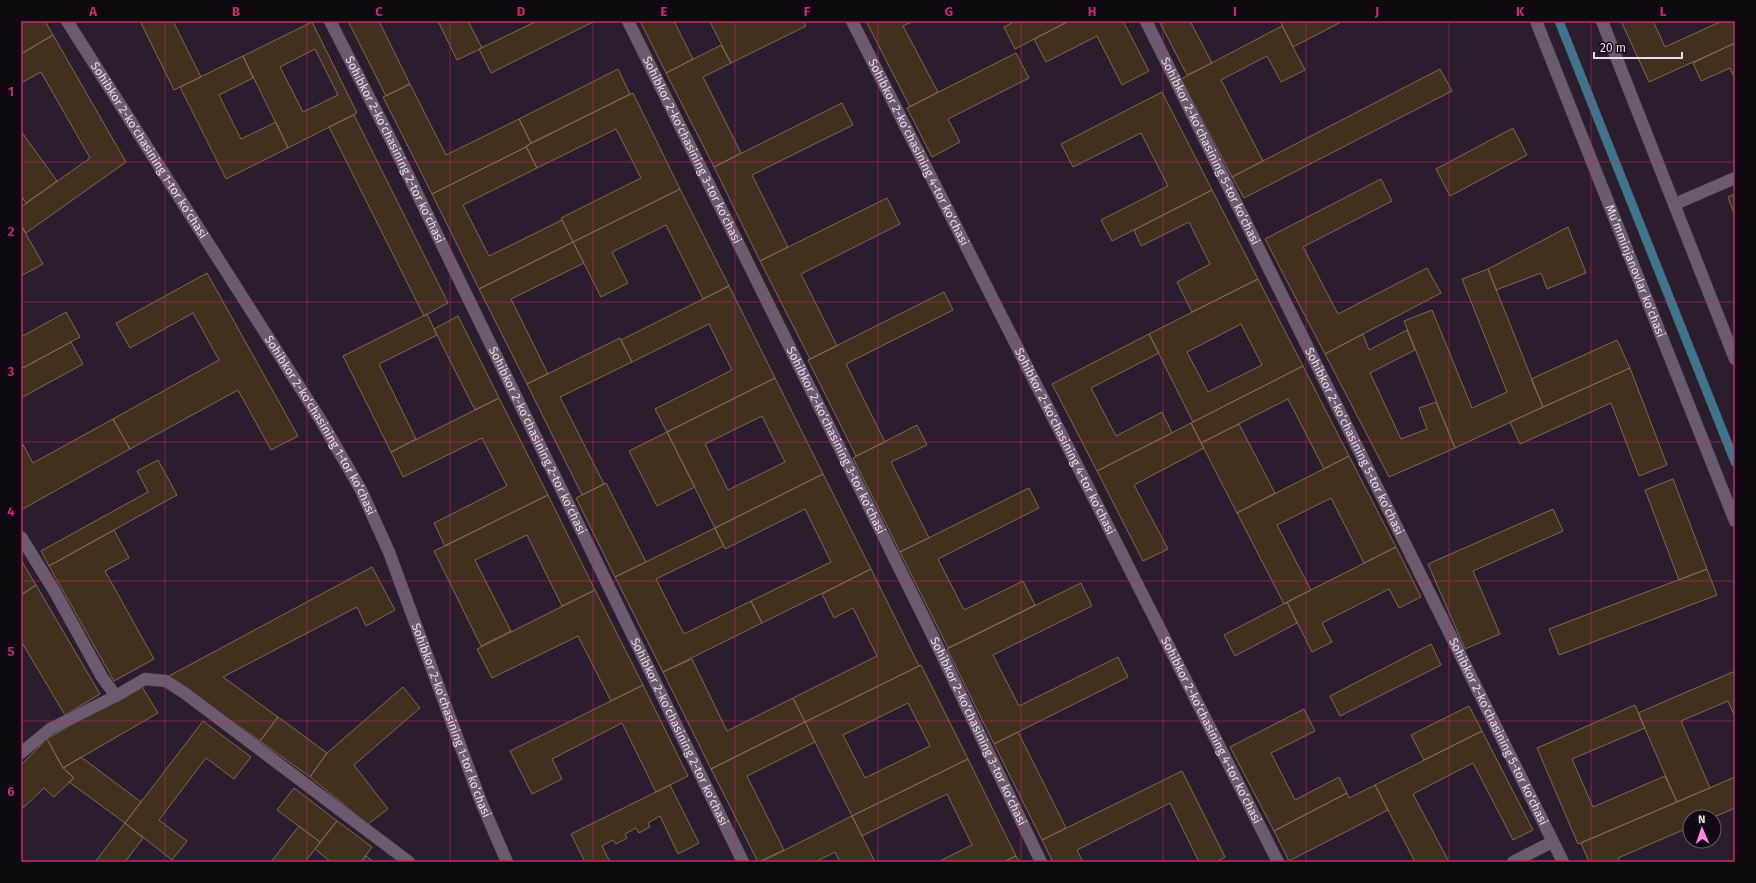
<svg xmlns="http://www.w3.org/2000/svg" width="1756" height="883" viewBox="0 0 1756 883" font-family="'Fira Sans',sans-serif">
  <rect width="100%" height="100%" fill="#2b1c2e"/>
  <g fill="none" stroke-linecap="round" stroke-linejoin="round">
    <path stroke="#42738d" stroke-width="9" d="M1559 21 1735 462"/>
  </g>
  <path fill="#42301e" stroke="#7d6a55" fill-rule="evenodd" d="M21 21H45L53 35 21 54Z
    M140 21H173L201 77 174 90Z
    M348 21H379L410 84 386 96Z
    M438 21H468L482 48 457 60Z
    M537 21H595L491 73 479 49Z
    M640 21H674L693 59 666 73Z
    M713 21H803L806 26 731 63 710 22Z
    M866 21H914L903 26 938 92 910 107Z
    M1015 21H1069L1015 49 1004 27Z
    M1069 21H1123L1149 71 1122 85 1097 36 1046 62 1034 39Z
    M1159 21H1190L1212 63 1187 75Z
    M1280 21H1343L1293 47Z
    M1621 21H1653L1665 47 1722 21H1735V43L1649 82Z
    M312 22 357 113 288 148 243 56ZM315 49 338 95 303 112 280 67Z
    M1282 26 1305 70 1281 82 1267 56 1221 80 1263 161 1232 177 1181 79Z
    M53 35 126 162 26 233 21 225V207L90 158 41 72 21 83V54Z
    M1735 43V79L1730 68 1701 81 1693 63Z
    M721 45 731 63 703 77 741 153 714 167 666 73Z
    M1016 53 1029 78 948 119 960 142 932 157 907 108Z
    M243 56 253 78 219 95 241 139 276 122 288 148 226 179 180 87Z
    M618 69 630 94 531 143 519 119Z
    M1440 69 1452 91 1244 198 1232 177Z
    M410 84 446 155 519 119 531 143 526 147 432 194 383 97Z
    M1162 92 1212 190 1112 241 1101 220 1168 186 1141 133 1073 167 1061 144Z
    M633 93 680 189 573 242 561 218 641 178 616 129 537 168 526 146Z
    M842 103 853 125 752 175 788 247 760 261 714 167Z
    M354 115 448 303 424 316 329 127Z
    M1513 128 1527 155 1450 196 1436 169Z
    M21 131 57 181 26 203 21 196Z
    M526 147 537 168 463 205 489 256 562 220 573 242 479 289 432 194Z
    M1381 179 1392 201 1303 247 1338 314 1427 268 1441 293 1325 354 1265 239Z
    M680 189 729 286 703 299 666 225 612 252 628 283 601 297 573 242Z
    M1212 190 1258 279 1192 312 1177 282 1210 264 1189 222 1141 246 1134 230Z
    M1735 194V216L1728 197Z
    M887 198 900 224 801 274 837 346 810 359 760 261Z
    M21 225 43 264 21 276Z
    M1568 227 1586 273 1547 289 1541 273 1496 290 1488 269Z
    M573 242 584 263 511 299 548 374 527 384 479 289Z
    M1488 269 1543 407 1455 448 1404 321 1432 310 1472 408 1507 392 1462 279Z
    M207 273 298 436 271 450 238 390 130 449 113 419 219 360 193 313 130 348 116 323Z
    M1258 279 1303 366 1193 422 1149 334ZM1241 324 1262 365 1208 392 1187 352Z
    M729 286 775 378 667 432 655 409 732 370 709 324 632 362 621 340Z
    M944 292 953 310 846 364 885 442 856 456 808 360Z
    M66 312 80 337 21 369V337Z
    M427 314 437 335 379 364 416 439 391 452 343 356Z
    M458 316 499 398 475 410 434 329Z
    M1407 330 1415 350 1370 373 1401 439 1427 429 1419 408 1436 402 1455 448 1389 477 1325 354 1363 334 1369 350Z
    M1149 334 1159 353 1091 388 1116 436 1162 412 1172 433 1097 471 1052 384Z
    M620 338 632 362 560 397 604 484 582 495 527 384Z
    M1617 340 1630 368 1543 407 1531 379Z
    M71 342 83 364 21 398V369Z
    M1303 366 1349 456 1324 469 1288 399 1201 443 1191 423Z
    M1630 368 1667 465 1639 476 1611 403 1520 444 1510 422Z
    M775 378 823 474 715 528 667 432ZM762 416 785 462 728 490 705 444Z
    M499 398 548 495 445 546 434 523 507 486 482 438 403 477 391 452Z
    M113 419 130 449 21 510V441L33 463Z
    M1191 423 1204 448 1134 485 1168 549 1143 561 1097 471Z
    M1239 424 1275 493 1237 513 1201 443Z
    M917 425 927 445 891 462 929 538 900 552 853 458Z
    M667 432 695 487 657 506 629 451Z
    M1349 456 1396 547 1364 563 1331 498 1277 525 1311 590 1284 604 1237 513Z
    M158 460 177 495 49 566 41 551 148 492 137 471Z
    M823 474 871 569 762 623 751 601 831 562 805 509 725 549 715 528Z
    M1673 479 1707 569 1679 580 1645 490Z
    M606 483 646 562 615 577 576 498Z
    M1029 488 1039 508 938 559 964 610 1023 581 1035 605 948 648 900 552Z
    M548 495 595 590 562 606 527 535 475 560 511 631 481 646 434 551Z
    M1553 509 1563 531 1473 571 1500 634 1465 649 1428 564Z
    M715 528 724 546 656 579 684 634 751 601 762 623 663 672 615 577Z
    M114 530 129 558 105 571 154 659 114 681 49 566Z
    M1396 547 1421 597 1399 608 1389 589 1322 623 1332 642 1312 652 1287 602Z
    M21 560 36 585 21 595Z
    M372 567 395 610 366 626 357 607 223 677 278 717 260 741 169 676Z
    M871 569 919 666 805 722 793 698 877 656 853 608 834 618 822 594Z
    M1707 569 1717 595 1559 655 1549 629Z
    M1081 583 1092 606 993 655 1019 706 1118 657 1128 677 994 744 947 649Z
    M36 585 100 694 65 715 21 641V595Z
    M595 590 643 685 611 701 578 636 492 678 477 649Z
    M1287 602 1297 623 1235 656 1224 635Z
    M1431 644 1441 665 1340 716 1330 696Z
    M692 659 727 731 793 698 805 722 711 769 663 672Z
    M921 665 968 759 852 816 805 722ZM908 703 930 746 865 778 843 735Z
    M1735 671V717L1728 701 1681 721 1710 788 1677 802 1638 713Z
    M141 685 158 713 63 768 47 739Z
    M643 685 688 776 656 792 622 723 552 759 562 779 532 794 510 751Z
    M403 687 420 708 354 765 388 809 368 824 310 777 327 753Z
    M1635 705 1645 728 1572 759 1593 807 1665 776 1677 802 1578 844 1537 748Z
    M1469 706 1482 731 1424 760 1411 735Z
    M1304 709 1315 731 1271 753 1295 800 1339 777 1347 793 1274 831 1230 747Z
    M278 717 327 753 310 777 260 741Z
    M203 721 251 757 234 779 206 758 159 820 187 841 172 860 125 823Z
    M805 722 815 742 747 776 784 850 758 862 711 769Z
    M1482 731 1533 830 1513 840 1473 763 1413 794 1449 862H1415L1375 785Z
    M1018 732 1066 828 1042 840 994 744Z
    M47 739 63 768 74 778 54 797 44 788 21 810V765Z
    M81 757 141 802 125 823 69 782 74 778 63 768Z
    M968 759 1016 856 1003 862H938L972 845 947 794 862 836 852 816Z
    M1182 771 1225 857 1216 862H1199L1170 803 1077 850 1083 862H1053L1042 840Z
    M1735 777V808L1714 817H1690V827L1618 858 1620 862H1589L1581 843Z
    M670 785 699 843 678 854 660 816 648 823 650 827 639 833 636 828 625 834 627 838 616 844 613 840 602 846 610 862H585L571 834Z
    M1375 785 1388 810 1289 861 1274 831 1347 793 1349 798Z
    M294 788 337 821 320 842 277 810Z
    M852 816 875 862H840L835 852 815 862H761Z
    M337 821 372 847 361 862H331L315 849Z
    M125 823 143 838 125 862H95Z
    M299 826 320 842 315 849 305 862H271Z
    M366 856 374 862H361Z
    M1016 856 1020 862H1003Z"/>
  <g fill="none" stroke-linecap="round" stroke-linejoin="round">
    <defs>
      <g id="minor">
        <path id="s1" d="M67 21 320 419 361 490 389 552 481 802 507 862"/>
        <path id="s2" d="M330 21 390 138 743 862"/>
        <path id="s3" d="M628 21 926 622 1041 862"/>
        <path id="s4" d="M852 21 1278 862"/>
        <path id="s5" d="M1146 21 1563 862"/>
        <path d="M1675 204 1735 178"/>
        <path d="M21 537 55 592 102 677 116 696"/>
        <path d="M21 753 50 729 116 696 145 679 166 681 186 694 409 862"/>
        <path d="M1513 862 1552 842"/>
      </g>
      <g id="secondary">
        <path id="s6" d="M1536 21 1735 521"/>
        <path d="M1602 21 1735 359"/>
      </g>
    </defs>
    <use href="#minor" stroke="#423645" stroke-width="13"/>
    <use href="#secondary" stroke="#423645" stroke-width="13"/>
    <use href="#minor" stroke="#6c5a6f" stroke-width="12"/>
    <use href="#secondary" stroke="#6c5a6f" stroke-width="12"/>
  </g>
  <path fill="none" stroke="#c62c6a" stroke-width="1" stroke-opacity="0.55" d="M165 21V862M307 21V862M450 21V862M593 21V862M735 21V862M878 21V862M1021 21V862M1163 21V862M1306 21V862M1449 21V862M1591 21V862M21 162H1735M21 302H1735M21 442H1735M21 581H1735M21 721H1735"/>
  <g text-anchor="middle" stroke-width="3.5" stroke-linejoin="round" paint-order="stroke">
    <g font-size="12" fill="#eadfec" stroke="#100911">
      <text dy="4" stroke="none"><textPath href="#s1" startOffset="153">Sohibkor 2-ko‘chasining 1-tor ko‘chasi</textPath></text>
      <text dy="4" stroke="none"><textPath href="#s2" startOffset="144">Sohibkor 2-ko‘chasining 2-tor ko‘chasi</textPath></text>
      <text dy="4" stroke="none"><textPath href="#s3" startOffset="144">Sohibkor 2-ko‘chasining 3-tor ko‘chasi</textPath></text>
      <text dy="4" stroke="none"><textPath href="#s5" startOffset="145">Sohibkor 2-ko‘chasining 5-tor ko‘chasi</textPath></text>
      <text dy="4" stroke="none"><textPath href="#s4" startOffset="147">Sohibkor 2-ko‘chasining 4-tor ko‘chasi</textPath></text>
      <text dy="4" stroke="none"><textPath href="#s6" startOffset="269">Mu’mminjanovlar ko‘chasi</textPath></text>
      <text dy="4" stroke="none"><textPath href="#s1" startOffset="477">Sohibkor 2-ko‘chasining 1-tor ko‘chasi</textPath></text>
      <text dy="4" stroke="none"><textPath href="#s2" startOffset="468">Sohibkor 2-ko‘chasining 2-tor ko‘chasi</textPath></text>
      <text dy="4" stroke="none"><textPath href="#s3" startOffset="468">Sohibkor 2-ko‘chasining 3-tor ko‘chasi</textPath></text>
      <text dy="4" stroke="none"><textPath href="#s4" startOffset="471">Sohibkor 2-ko‘chasining 4-tor ko‘chasi</textPath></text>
      <text dy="4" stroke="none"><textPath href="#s5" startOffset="469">Sohibkor 2-ko‘chasining 5-tor ko‘chasi</textPath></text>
      <text dy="4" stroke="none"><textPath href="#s1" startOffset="801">Sohibkor 2-ko‘chasining 1-tor ko‘chasi</textPath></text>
      <text dy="4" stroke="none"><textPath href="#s4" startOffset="795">Sohibkor 2-ko‘chasining 4-tor ko‘chasi</textPath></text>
      <text dy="4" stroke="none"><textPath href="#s2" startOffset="792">Sohibkor 2-ko‘chasining 2-tor ko‘chasi</textPath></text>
      <text dy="4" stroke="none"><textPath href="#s3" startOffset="792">Sohibkor 2-ko‘chasining 3-tor ko‘chasi</textPath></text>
      <text dy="4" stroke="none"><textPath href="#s5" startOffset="793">Sohibkor 2-ko‘chasining 5-tor ko‘chasi</textPath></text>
    </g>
  </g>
  <rect width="1756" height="883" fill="none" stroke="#100911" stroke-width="44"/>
  <g transform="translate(1702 829) rotate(358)"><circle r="19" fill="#100911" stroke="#675f69"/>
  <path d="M0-3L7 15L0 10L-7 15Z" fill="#fc86e3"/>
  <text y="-6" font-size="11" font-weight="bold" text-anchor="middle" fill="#eadfec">N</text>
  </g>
  <path d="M1594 52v6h88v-6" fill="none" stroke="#eadfec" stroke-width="2"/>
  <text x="1600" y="52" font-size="12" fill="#eadfec" stroke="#100911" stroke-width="3" paint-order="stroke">20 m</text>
  <rect x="22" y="22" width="1712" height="839" fill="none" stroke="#c62c6a" stroke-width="1.5"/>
  <g font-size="13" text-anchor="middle" font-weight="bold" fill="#c62c6a">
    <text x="93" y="16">A</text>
    <text x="236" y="16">B</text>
    <text x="379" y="16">C</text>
    <text x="521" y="16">D</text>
    <text x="664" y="16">E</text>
    <text x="807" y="16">F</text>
    <text x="949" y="16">G</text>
    <text x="1092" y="16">H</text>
    <text x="1235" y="16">I</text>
    <text x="1377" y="16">J</text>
    <text x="1520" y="16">K</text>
    <text x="1663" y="16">L</text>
    <text x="11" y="96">1</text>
    <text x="11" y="236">2</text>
    <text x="11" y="376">3</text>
    <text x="11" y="516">4</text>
    <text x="11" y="656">5</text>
    <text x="11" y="796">6</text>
  </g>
</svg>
